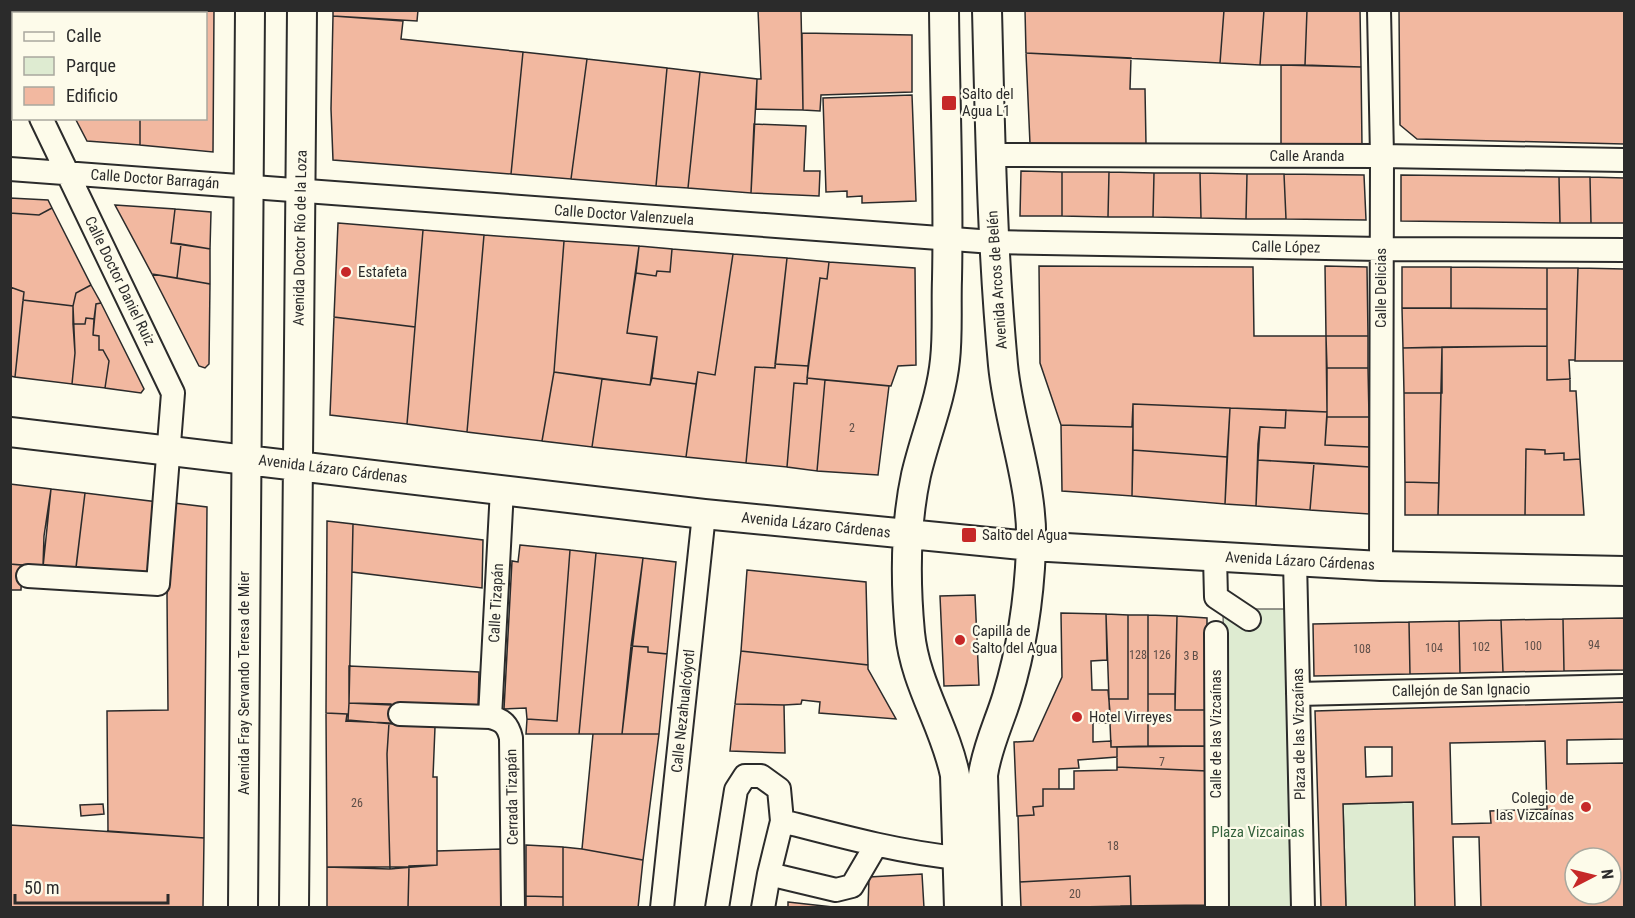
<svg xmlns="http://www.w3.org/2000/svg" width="1635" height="918" viewBox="0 0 1635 918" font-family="'Roboto Condensed',sans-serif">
  <rect width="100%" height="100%" fill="#fdfbea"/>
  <path fill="#deebd1" stroke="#74746e" stroke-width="1.5" d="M1223 609H1285L1291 907H1228Z
    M1413 802 1415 907H1346L1343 804Z"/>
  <path fill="#f2b8a0" stroke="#2b2b2b" stroke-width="1.5" fill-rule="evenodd" d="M141 10H214L213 152 140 145V118H206V14H141Z
    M333 10H418L417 21 333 16Z
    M758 10H801L803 110 756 109 757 79H761Z
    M1025 10H1224L1220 63 1026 53Z
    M1224 10H1264L1260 65 1220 63Z
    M1264 10H1307L1305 65H1260Z
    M1307 10H1360L1361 67 1305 65Z
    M1399 10H1624V144L1417 139 1400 125Z
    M333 16 403 21 401 39 523 52 511 174 333 160 331 109Z
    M802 33 912 35V92L821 95 820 111 803 110Z
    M523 52 587 59 571 179 511 174Z
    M1026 53 1131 58 1130 89H1145L1146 144H1030Z
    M587 59 667 68 656 186 571 179Z
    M1281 65 1361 67 1362 146 1281 144Z
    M667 68 700 72 688 188 656 186Z
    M700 72 757 79 751 193 688 188Z
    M912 95 916 201 862 203V196L847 197V191L826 192 823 98Z
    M75 118H140V145L87 141Z
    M754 124 806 126 804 171H820L819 196 751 193Z
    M1021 171 1062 172V216H1020Z
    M1062 172H1109L1108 217 1062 216Z
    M1109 172 1154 173 1153 217H1108Z
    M1154 173H1200L1201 218 1153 217Z
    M1200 173 1247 174 1246 219 1201 218Z
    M1247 174H1284L1286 219H1246Z
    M1284 174 1364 175 1366 220 1286 219Z
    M1401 175 1559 177 1560 223 1401 221Z
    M1559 177H1590L1591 223H1560Z
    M1590 177 1624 178V223H1591Z
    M10 198 48 200 52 208 39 215 10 213Z
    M115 205 175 209 171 243 181 244 177 278 152 274Z
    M52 208 91 285 76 293 73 306 23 300 24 292 10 287V213L39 215Z
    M175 209 211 212 210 249 171 243Z
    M338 223 423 230 415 327 334 317Z
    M423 230 484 235 467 432 407 424Z
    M484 235 564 241 554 372 542 441 467 432Z
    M564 241 639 246 627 333 657 337 650 385 554 372Z
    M181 244 210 249V284L177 278Z
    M639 246 672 249 670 272 657 271 656 276 636 273Z
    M672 249 733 254 715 375 698 372 696 384 652 378 657 337 627 333 636 273 656 276 657 271 670 272Z
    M733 254 787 258 775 368 755 367 746 463 686 457 698 372 715 375Z
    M787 258 829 262 827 279 820 278 808 366 775 364Z
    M829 262 915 268 916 365 898 366 891 386 807 378 820 278 827 279Z
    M1039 266 1253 267 1254 336H1326L1327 412 1133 404 1132 427 1061 425 1040 363Z
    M1325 266 1367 267 1368 336H1326Z
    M1402 267H1451V308H1402Z
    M1451 267 1547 268V309L1451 308Z
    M1547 268H1578L1575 360H1569L1570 379 1547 380Z
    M1578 268 1624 269V361H1575Z
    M152 274 210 284 209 364 205 368 199 366Z
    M91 285 101 303 96 304 94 319 86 318 85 324H73V306L76 293Z
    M10 287 24 292 15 377 10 376Z
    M23 300 73 306 75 353 72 384 15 377Z
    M101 303 144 389 141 393 105 388 109 361 103 350H99V336L93 335 96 304Z
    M1402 308 1547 309V346L1403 348Z
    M334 317 415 327 407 424 330 415Z
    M86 318 94 319 93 335 99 336V350H103L109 361 105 388 72 384 75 353 73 324H85Z
    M1326 336H1368V368H1327Z
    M1547 346V380L1570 379V391H1576L1580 459 1564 460V453L1545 454V450L1526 449 1525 515H1438L1442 347Z
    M1442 347V393H1404L1403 348Z
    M775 364 808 366 807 384 794 383 787 467 746 463 755 367 775 368Z
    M1327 368H1368L1369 417H1327Z
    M554 372 602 379 592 447 542 441Z
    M652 378 696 384 686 457 592 447 602 379 650 385Z
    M807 378 825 380 817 471 787 467 794 383 807 384Z
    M825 380 889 386 878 475 817 471Z
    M1404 393H1441L1439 483 1405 482Z
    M1133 404 1230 408 1227 457 1133 450Z
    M1230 408 1286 410 1285 428 1260 427 1258 444 1256 506 1225 504Z
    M1286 410 1327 412 1325 445 1369 447V467L1258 460 1260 427 1285 428Z
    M1327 417H1369V447L1325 445Z
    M1061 425 1133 427 1132 496 1062 491Z
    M1526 449 1545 450V454L1564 453V460L1580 459 1584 515H1525Z
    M1133 450 1227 457 1225 504 1132 496Z
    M1258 460 1314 463 1310 510 1256 506Z
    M1314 463 1369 467V514L1310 510Z
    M1405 482 1439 483 1438 515H1405Z
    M10 484 51 489 43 567 10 564Z
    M51 489 85 493 76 568 43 566 44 536Z
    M85 493 158 502 150 575 76 567Z
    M174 503 207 507 204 838 108 831 107 711 168 710 167 595Z
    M327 521 353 524 349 703 348 720 346 721 347 714 326 713Z
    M353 524 483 540 482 588 352 572Z
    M520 545 570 550 557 721 527 719 526 708 504 709 512 561 518 562Z
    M570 550 596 553 579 734H526L527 719 557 721Z
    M596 553 643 558 622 734H579Z
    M643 558 676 562 667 654 648 652V647L631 646Z
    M10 564 22 565 21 590H10Z
    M747 570 866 582 868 665 741 651Z
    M975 595 979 685 944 686 940 596Z
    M1061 613 1106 614 1107 660 1091 661 1092 690H1108L1111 723H1093V742L1111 741V747H1117V757L1078 760 1079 768 1059 769V789H1043V806L1033 807 1034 815 1017 816 1014 742 1033 741 1062 677Z
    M1106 614 1128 615V699H1109Z
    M1128 615H1148V746L1111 747 1109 699H1128Z
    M1148 615 1177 616 1175 694H1148Z
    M1177 616 1207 618V710H1175Z
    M1624 618V670L1564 671 1563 619Z
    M1563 619 1564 671 1503 672 1501 620Z
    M1501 620 1503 672 1460 673 1459 621Z
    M1459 621 1460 673 1410 674 1409 622Z
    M1409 622 1410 674 1314 676 1313 624Z
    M631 646 648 647V652L667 654 659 734H622Z
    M741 651 868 665V669L896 719 819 713 820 702 802 700 801 704 784 705 735 704Z
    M349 666 479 672 478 709 349 703Z
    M1148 694H1175V710H1207V746H1148Z
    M1624 702V739L1567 740V764L1624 763V908H1481L1479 837H1453L1455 908H1415L1413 802 1343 804 1346 908H1321L1315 711ZM1545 741 1547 809 1490 811 1491 823 1452 824 1450 743ZM1365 747H1392V776L1366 777ZM1575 858H1611V894H1575Z
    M349 703 391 704 392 724 348 720Z
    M735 704 784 705 785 753 730 751Z
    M326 713 347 714 346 721 389 723 387 754 390 869 327 867Z
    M389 723 435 727 433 777H437V865L390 869 387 754Z
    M593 734H659L643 860 582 849Z
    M1207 746V771L1117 767V747Z
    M1117 767 1207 771V905L1131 906 1130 876 1020 882 1018 816 1034 815 1033 807 1043 806V789H1074V771L1117 770Z
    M103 804 104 814 81 816 80 805Z
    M10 825 204 838 203 908H10Z
    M526 845 563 847V897L526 896Z
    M563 847 582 849 643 860 638 908H563Z
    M501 849V908H408L409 866 437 865V851Z
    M327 867H409L408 908H327Z
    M922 874 924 908H868L869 877Z
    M1130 876 1131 906 1021 908 1020 882Z
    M526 896 563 897V908H526Z
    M788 902 842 908H788Z
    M1207 905V908H1121V906Z"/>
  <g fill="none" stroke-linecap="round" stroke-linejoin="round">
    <defs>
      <path id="minor" d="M1379 10 1382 156 1381 566
        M10 58 14 64
        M990 155 1382 156 1624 160
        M10 169 993 242 1381 249 1624 250
        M1215 557 1216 597 1249 619
        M1295 561 1303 908
        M28 576 158 584 173 393 41 118
        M1216 633 1217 908
        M1298 694 1624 686
        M400 714 490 717C503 720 508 725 511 738L513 908
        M490 717 502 489
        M769 874 782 821
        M662 908 704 514
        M717 908 736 790 745 776H761L779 789 782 821C840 836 898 852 958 858
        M763 908 769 874 836 890 852 886 876 845"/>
      <path id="major" d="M944 10C945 100 949 189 947 279 946 306 948 333 945 360 941 400 925 436 916 475 905 526 905 580 910 633 915 684 945 726 955 775L959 908
        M10 432 704 514 1031 546 1381 566 1624 571
        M243 908 250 10
        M294 908 302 10
        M987 908 983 775C987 747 999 723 1007 697 1022 648 1029 600 1031 549 1034 485 1009 427 1003 365 992 247 990 129 987 10"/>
    </defs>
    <use href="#minor" stroke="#2b2b2b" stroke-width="26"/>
    <use href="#major" stroke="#2b2b2b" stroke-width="32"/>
    <use href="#minor" stroke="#fdfbea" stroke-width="22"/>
    <use href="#major" stroke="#fdfbea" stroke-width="28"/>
  </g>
  <g fill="#c62828" stroke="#fdfbea" stroke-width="2">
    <rect x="941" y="95" width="16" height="16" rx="3"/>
    <circle cx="346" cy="272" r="6"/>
    <rect x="961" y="527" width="16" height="16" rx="3"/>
    <circle cx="960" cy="640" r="6"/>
    <circle cx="1077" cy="717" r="6"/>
    <circle cx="1586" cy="807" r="6"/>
  </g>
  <g text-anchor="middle" stroke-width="4.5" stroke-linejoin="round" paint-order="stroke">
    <g font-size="12" fill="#5d4e48">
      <text x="852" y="432">2</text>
      <text x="1594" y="649">94</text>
      <text x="1533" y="650">100</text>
      <text x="1481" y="651">102</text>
      <text x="1434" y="652">104</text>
      <text x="1362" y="653">108</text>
      <text x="1138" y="659">128</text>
      <text x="1162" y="659">126</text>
      <text x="1191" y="660">3 B</text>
      <text x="1162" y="766">7</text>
      <text x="357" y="807">26</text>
      <text x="1113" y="850">18</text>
      <text x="1075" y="898">20</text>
    </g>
    <g font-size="15" fill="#2b2b2b" stroke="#fdfbea" text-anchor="start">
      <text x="962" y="99">Salto del<tspan x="962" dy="17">Agua L1</tspan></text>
      <text x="358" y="277">Estafeta</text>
      <text x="982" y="540">Salto del Agua</text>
      <text x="972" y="636">Capilla de<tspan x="972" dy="17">Salto del Agua</tspan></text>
      <text x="1089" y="722">Hotel Virreyes</text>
      <text x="1574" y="803" text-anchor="end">Colegio de<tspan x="1574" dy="17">las Vizcaínas</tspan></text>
    </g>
    <g font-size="15" fill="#2b2b2b" stroke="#fdfbea">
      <text x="1307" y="161">Calle Aranda</text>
      <text transform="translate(155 179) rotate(4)" y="5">Calle Doctor Barragán</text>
      <text transform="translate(624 215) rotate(4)" y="5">Calle Doctor Valenzuela</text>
      <text transform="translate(300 238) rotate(-89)" y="5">Avenida Doctor Río de la Loza</text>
      <text transform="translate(1286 247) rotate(1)" y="5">Calle López</text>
      <text transform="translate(997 280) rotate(-94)" y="5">Avenida Arcos de Belén</text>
      <text transform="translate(120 281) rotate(64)" y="5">Calle Doctor Daniel Ruiz</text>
      <text transform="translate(1381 288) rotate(-90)" y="5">Calle Delicias</text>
      <text transform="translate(333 469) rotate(7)" y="5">Avenida Lázaro Cárdenas</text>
      <text transform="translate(816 525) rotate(6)" y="5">Avenida Lázaro Cárdenas</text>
      <text transform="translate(1300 561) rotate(3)" y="5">Avenida Lázaro Cárdenas</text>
      <text transform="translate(496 603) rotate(-87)" y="5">Calle Tizapán</text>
      <text transform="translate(244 683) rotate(-90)" y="5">Avenida Fray Servando Teresa de Mier</text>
      <text transform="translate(1461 690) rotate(-1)" y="5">Callejón de San Ignacio</text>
      <text transform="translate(683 711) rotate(-84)" y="5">Calle Nezahualcóyotl</text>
      <text transform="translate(1216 734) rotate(-90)" y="5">Calle de las Vizcaínas</text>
      <text transform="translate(1299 734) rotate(-91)" y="5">Plaza de las Vizcaínas</text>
      <text transform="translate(512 797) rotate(-91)" y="5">Cerrada Tizapán</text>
    </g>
    <g font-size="15" fill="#34623c" stroke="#fdfbea">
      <text x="1258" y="837">Plaza Vizcainas</text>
    </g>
  </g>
  <rect width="1635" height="918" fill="none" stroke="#2b2b2b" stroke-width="24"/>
  <rect x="12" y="12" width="195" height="108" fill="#fdfbea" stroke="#a9a89e" stroke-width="1.5"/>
  <rect x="24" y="32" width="30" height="9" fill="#fdfbea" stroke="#a9a89e" stroke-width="1.5"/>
  <text x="66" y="42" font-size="18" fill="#2b2b2b">Calle</text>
  <rect x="24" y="57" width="30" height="18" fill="#deebd1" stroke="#a9a89e" stroke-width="1.5"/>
  <text x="66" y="72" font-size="18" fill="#2b2b2b">Parque</text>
  <rect x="24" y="87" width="30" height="18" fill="#f2b8a0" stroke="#a9a89e" stroke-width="1.5"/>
  <text x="66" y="102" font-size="18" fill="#2b2b2b">Edificio</text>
  <g transform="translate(1593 876) rotate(83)"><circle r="28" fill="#fdfbea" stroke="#a9a89e" stroke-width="1.5"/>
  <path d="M0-4.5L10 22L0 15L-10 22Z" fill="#c62828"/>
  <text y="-9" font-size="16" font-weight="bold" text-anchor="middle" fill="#2b2b2b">N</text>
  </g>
  <path d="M15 894v9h153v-9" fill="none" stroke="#2b2b2b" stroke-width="3"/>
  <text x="24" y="894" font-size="18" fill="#2b2b2b" stroke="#fdfbea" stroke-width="4.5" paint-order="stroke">50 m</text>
</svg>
